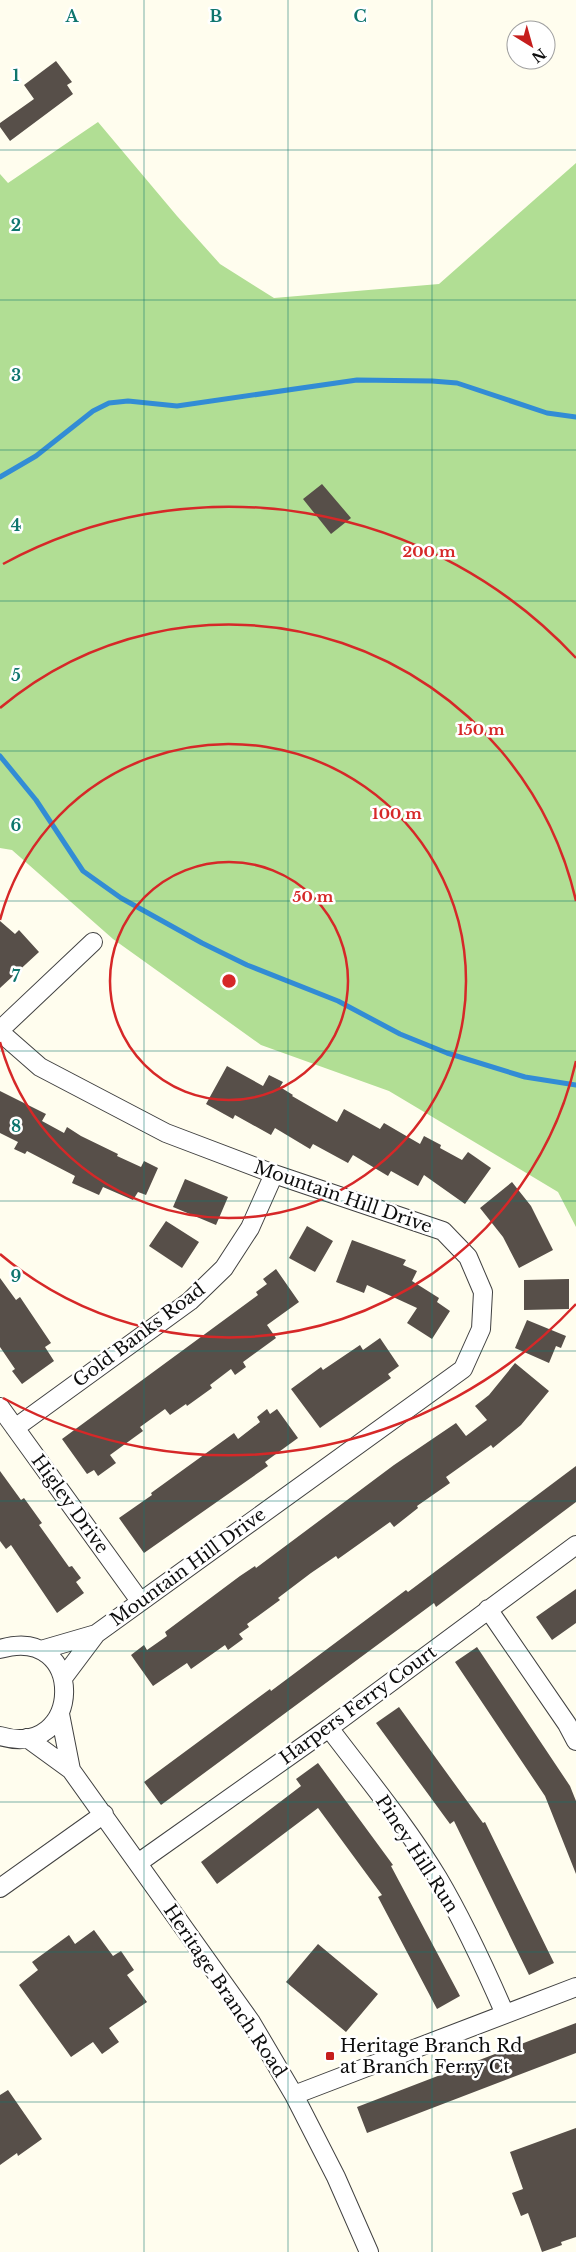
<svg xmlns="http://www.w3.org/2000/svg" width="576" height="2252" viewBox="0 0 576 2252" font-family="'Libre Baskerville',serif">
  <rect width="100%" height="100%" fill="#fffdee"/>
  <path fill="#b1de94" d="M98 122 177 216 220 264 274 298 439 284 576 163V1227L558 1192 389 1091 261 1045 113 939 12 850 0 848V174L8 183Z"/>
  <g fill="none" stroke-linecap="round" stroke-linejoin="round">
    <path stroke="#328cd5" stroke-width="5" d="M0 477 36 456 93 411 109 403 128 401 177 406 357 380 432 381 457 383 547 413 576 417
      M0 756 36 800 83 871 121 898 202 943 247 965 338 1001 400 1034 447 1053 525 1077 576 1085"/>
  </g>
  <path fill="#574f49" d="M56 61 72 82 67 85 73 94 10 141 0 127V123L34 99 24 85Z
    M322 484 351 518 331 534 303 499Z
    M0 921 15 934 19 930 39 952 0 988Z
    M227 1066 263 1086 269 1075 283 1082 280 1087 293 1095 292 1096 337 1122 344 1109 380 1129 384 1123 420 1144 424 1136 441 1145 440 1148 462 1160 468 1152 491 1168 465 1204 424 1175 418 1186 391 1171 388 1176 353 1155 348 1163 313 1144 310 1149 275 1128 271 1135 235 1115 233 1119 206 1104Z
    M0 1091 46 1114 42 1121 64 1133 67 1127 81 1136 118 1154 117 1156 141 1167 144 1161 158 1168 146 1195 138 1192 133 1200 103 1187 99 1195 72 1183 75 1176 27 1151 25 1154 14 1149 18 1142 0 1133Z
    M185 1179 228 1197 216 1225 173 1207Z
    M512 1182 531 1206 553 1250 519 1268 503 1237 480 1208Z
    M166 1221 199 1242 182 1268 149 1246Z
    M307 1226 333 1241 315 1272 289 1258Z
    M352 1240 406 1260 403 1265 417 1271 412 1281 439 1298 437 1302 450 1311 432 1339 407 1323 417 1308 367 1285 364 1293 336 1282Z
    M276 1269 299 1302 267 1325 276 1338 243 1362 246 1367 235 1375 231 1369 210 1385 212 1388 187 1406 186 1404 170 1415 165 1409 140 1427 143 1431 110 1455 116 1463 98 1476 94 1470 87 1474 62 1439 258 1295 256 1292 267 1284 263 1279Z
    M0 1278 16 1300 20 1297 51 1343 45 1347 54 1361 22 1384 12 1371 15 1369 0 1347Z
    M569 1279V1309L524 1310V1280Z
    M527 1320 566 1336 561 1348 556 1346 549 1363 515 1348Z
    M380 1338 399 1366 388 1374 391 1378 320 1428 291 1389 321 1367 323 1370 360 1345 363 1350Z
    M515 1363 549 1391 521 1425 493 1448 491 1445 446 1477 450 1483 417 1506 418 1508 394 1527 390 1522 338 1559 336 1556 311 1573 278 1598 280 1600 247 1624 249 1627 239 1634 243 1639 228 1650 225 1645 191 1669 187 1663 153 1686 131 1655 144 1645 147 1650 167 1636 165 1632 240 1576 255 1566 256 1568 394 1465 456 1423 466 1436 487 1420 475 1406 489 1395Z
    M267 1409 270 1414 277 1409 298 1438 265 1462 268 1466 144 1553 119 1518 152 1495 151 1493 234 1433 238 1439 260 1422 257 1417Z
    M576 1466V1502L436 1607 434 1603 161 1805 144 1782 270 1689 271 1691 406 1590 408 1592Z
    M0 1471 21 1500 24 1498 42 1523 39 1525 69 1567 72 1566 81 1578 76 1582 84 1593 57 1613 11 1545 6 1549 0 1541Z
    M576 1589V1623L552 1640 536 1617Z
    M477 1647 570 1786 576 1801V1874L545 1796 455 1662Z
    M399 1707 483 1823 485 1822 554 1963 529 1975 454 1821 450 1824 376 1723Z
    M318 1763 393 1865 391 1866 460 1996 437 2009 378 1897 382 1895 318 1808 217 1884 201 1862 301 1786 296 1779Z
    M94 1930 113 1956 121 1951 134 1970 127 1975 147 2002 109 2028 119 2042 102 2054 93 2042 71 2057 19 1985 38 1970 32 1962 69 1935 75 1944Z
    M318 1944 378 1994 346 2032 286 1982Z
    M576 2023V2053L367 2133 357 2107Z
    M8 2090 42 2139 18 2156 17 2153 0 2165V2095Z
    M576 2128V2237L561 2242 562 2245 542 2252 528 2213 521 2216 512 2193 523 2189 510 2152Z"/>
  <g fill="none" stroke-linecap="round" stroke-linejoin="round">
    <defs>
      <path id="street" d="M0 1030 93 942
        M0 1032 40 1067 166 1133 274 1174 443 1231 468 1257 483 1292 481 1329 463 1369 96 1634 63 1678
        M0 1407 140 1601
        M15 1428 190 1301 224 1268 250 1228 274 1174
        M488 1609 567 1724 576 1741
        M0 1649C87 1623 84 1761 0 1736
        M41 1650 96 1634
        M60 1714 71 1770
        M329 1728C366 1777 406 1825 438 1878 464 1922 485 1968 505 2014
        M27 1738 71 1770 251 2022 294 2095 336 2177 369 2252
        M138 1863 329 1728 576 1545
        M0 1888 104 1814
        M294 2095 576 1987"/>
    </defs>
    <use href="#street" stroke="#414141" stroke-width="20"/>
    <use href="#street" stroke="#fff" stroke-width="18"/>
  </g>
  <path fill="none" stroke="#0f766e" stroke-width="1" stroke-opacity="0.55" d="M144 0V2252M288 0V2252M432 0V2252M0 150H576M0 300H576M0 450H576M0 601H576M0 751H576M0 901H576M0 1051H576M0 1201H576M0 1351H576M0 1501H576M0 1651H576M0 1802H576M0 1952H576M0 2102H576"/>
  <g fill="none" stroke="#d62828" stroke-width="2.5">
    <circle cx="229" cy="981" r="119"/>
    <path d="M0 920A237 237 0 1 1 0 1042"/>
    <path d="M576 1061A356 356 0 0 1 0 1254M0 708A356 356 0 0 1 576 901"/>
    <path d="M576 1304A474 474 0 0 1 3 1398M3 564A474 474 0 0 1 576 658"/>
  </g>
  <rect fill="#c61e1d" stroke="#fff" stroke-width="2" x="325" y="2051" width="10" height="10" rx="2.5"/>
  <g text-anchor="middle" stroke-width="5" stroke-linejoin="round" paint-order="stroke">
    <g font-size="18" fill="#0e0e0e" stroke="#fff">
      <text transform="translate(343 1197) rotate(19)" y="6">Mountain Hill Drive</text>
      <text transform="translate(139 1335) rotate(-37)" y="6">Gold Banks Road</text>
      <text transform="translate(70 1504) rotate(54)" y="6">Higley Drive</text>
      <text transform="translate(188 1567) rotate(-36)" y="6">Mountain Hill Drive</text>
      <text transform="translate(358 1705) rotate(-36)" y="6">Harpers Ferry Court</text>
      <text transform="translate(417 1854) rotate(57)" y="6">Piney Hill Run</text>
      <text transform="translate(225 1991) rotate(56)" y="6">Heritage Branch Road</text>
    </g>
    <g font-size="18" fill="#0e0e0e" stroke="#fff" text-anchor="start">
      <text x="340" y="2052">Heritage Branch Rd<tspan x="340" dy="21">at Branch Ferry Ct</tspan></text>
    </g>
  </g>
  <g font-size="16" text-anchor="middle" font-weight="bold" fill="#0f766e" stroke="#fff" stroke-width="5" stroke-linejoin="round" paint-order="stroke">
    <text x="72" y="22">A</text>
    <text x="216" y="22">B</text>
    <text x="360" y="22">C</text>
    <text x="16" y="81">1</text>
    <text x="16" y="231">2</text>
    <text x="16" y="381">3</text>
    <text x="16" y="531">4</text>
    <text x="16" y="681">5</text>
    <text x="16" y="831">6</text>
    <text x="16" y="982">7</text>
    <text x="16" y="1132">8</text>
    <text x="16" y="1282">9</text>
  </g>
  <circle cx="229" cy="981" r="8" fill="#d62828" stroke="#fff" stroke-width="2.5"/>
  <g font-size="15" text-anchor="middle" font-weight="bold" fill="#d62828" stroke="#fff" stroke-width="5" stroke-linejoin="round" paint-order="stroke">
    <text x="429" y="557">200 m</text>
    <text x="481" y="735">150 m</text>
    <text x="397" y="819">100 m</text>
    <text x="313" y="902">50 m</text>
  </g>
  <g transform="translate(531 45) rotate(143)"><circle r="24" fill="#ffffff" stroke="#9f9f9f"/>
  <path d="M0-4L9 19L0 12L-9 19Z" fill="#c61e1d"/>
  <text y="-8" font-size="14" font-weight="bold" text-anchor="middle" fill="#0e0e0e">N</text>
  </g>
</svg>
